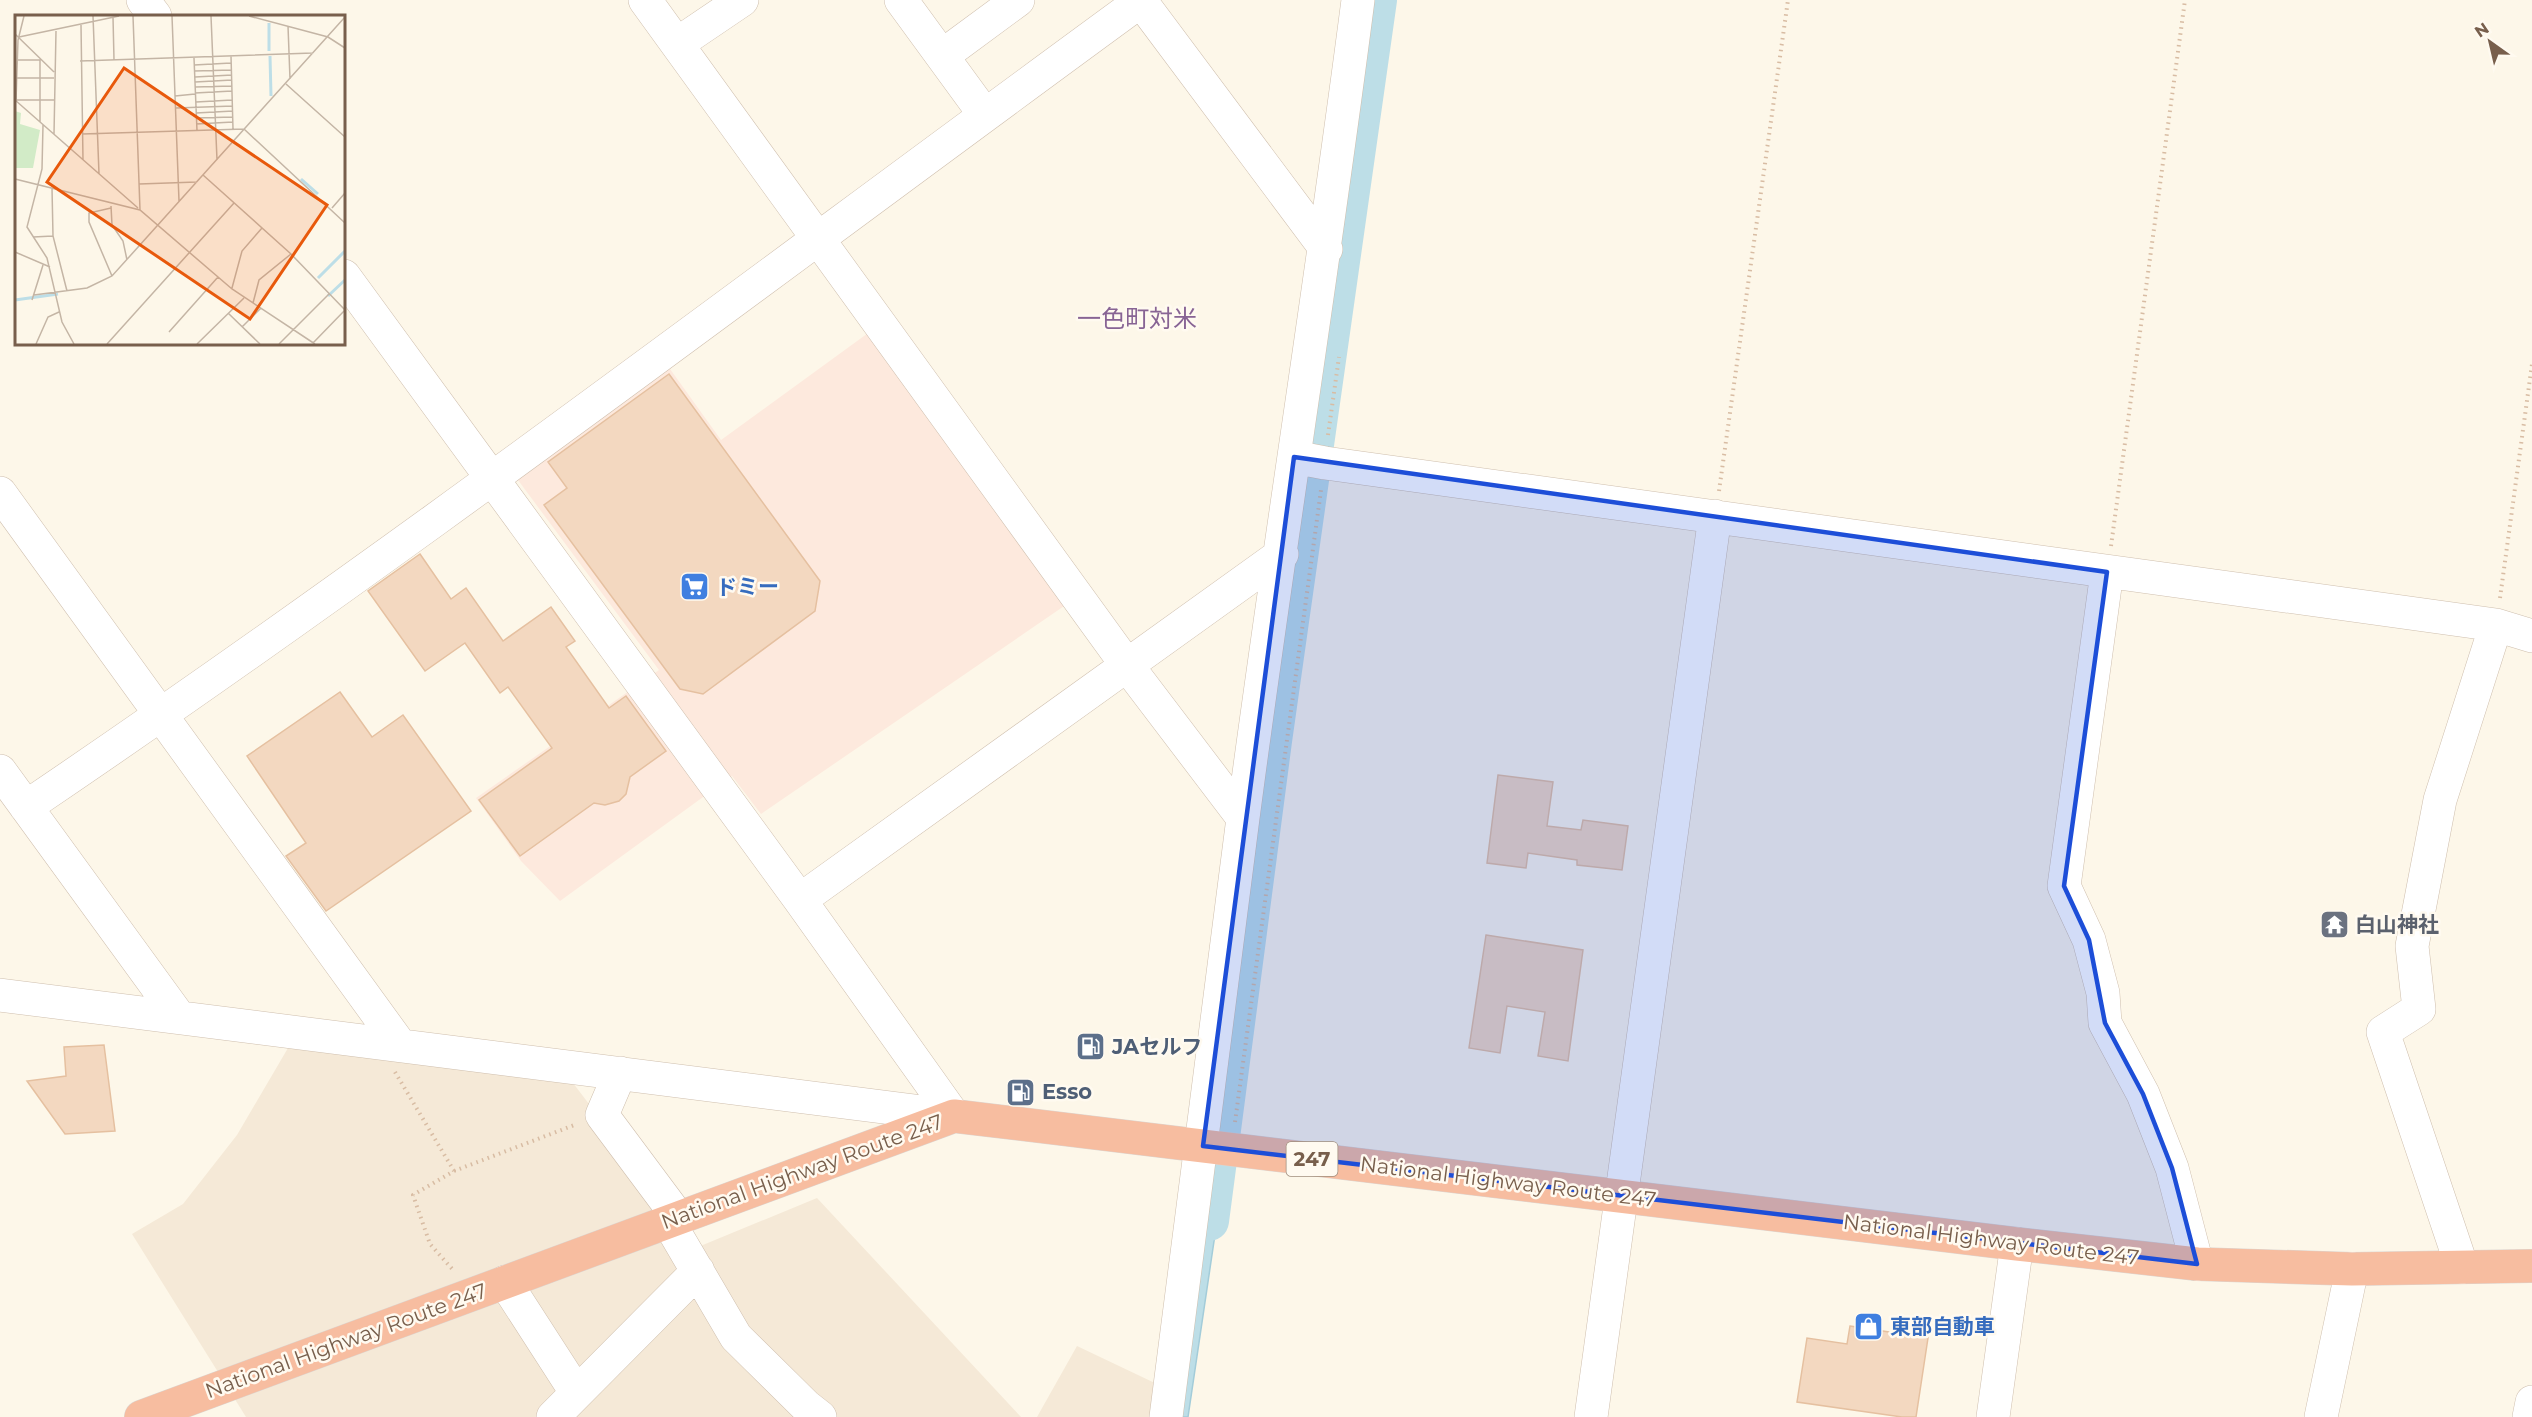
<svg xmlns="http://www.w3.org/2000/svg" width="2532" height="1417" viewBox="0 0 2532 1417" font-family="Montserrat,'Noto Sans JP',sans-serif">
  <rect width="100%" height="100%" fill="#fdf7e9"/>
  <path fill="#f5e9d7" d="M288 1048 573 1083 698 1247 817 1198 1021 1417H246L132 1234 183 1204 237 1135Z
    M1077 1346 1159 1385 1155 1417H1037Z"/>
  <path fill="#fde9dd" d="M875 328 1070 602 761 814 732 776 560 901 521 861 476 798 659 670 512 472 665 362 721 440Z"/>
  <path fill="#bddee7" stroke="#a3ccd9" stroke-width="1.5" d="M1209 1166 1225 1167 1188 1417H1174Z"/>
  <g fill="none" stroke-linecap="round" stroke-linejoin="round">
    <path stroke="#bddee7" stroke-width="40" d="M1209 1221 1272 741 1377 0"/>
  </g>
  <path fill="#f3d8c0" stroke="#e5c0a0" stroke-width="1.5" d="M669 374 820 581 815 611 703 694 680 689 544 505 567 488 548 462Z
    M420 554 451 599 466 588 503 641 551 607 575 641 566 647 609 708 626 696 666 751 630 777 626 794 619 801 605 805 594 803 520 856 479 800 552 748 508 687 500 693 465 643 425 671 368 591Z
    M340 692 372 737 403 715 471 811 326 911 286 856 306 843 247 756Z
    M1498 775 1553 782 1547 826 1581 830 1583 820 1628 826 1622 870 1577 865V860L1528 853 1526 868 1487 863Z
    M1486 935 1583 950 1568 1061 1538 1056 1545 1012 1507 1006 1500 1053 1469 1048Z
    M104 1045 115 1131 65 1134 27 1081 66 1076 64 1047Z
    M1850 1326 1928 1338 1916 1417H1902L1797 1402 1807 1338 1847 1344Z"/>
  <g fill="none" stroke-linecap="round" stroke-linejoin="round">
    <defs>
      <path id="minor" d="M143 0 155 16
        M645 0 1126 664 1243 818
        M901 0 985 115
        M1140 0 1326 249
        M677 44 742 0
        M942 56 1018 0
        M344 276 800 900 954 1116
        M1294 457 1325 463 2496 625 2532 636
        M0 493 400 1045
        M2107 572 2064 886 2089 940 2103 993 2105 1023 2143 1094 2172 1168 2197 1264
        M0 771 179 1017
        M26 807C406 550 771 271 1142 0
        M800 900 1282 554
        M0 995 954 1116
        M620 1073 602 1115 678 1217
        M668 1221 736 1337 806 1406 820 1417
        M2462 1267 2383 1032 2419 1009 2412 946 2440 800 2496 625
        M505 1282 576 1392
        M553 1417 698 1271
        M1166 1417C1193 1218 1216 1018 1243 818 1279 545 1323 273 1358 0
        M1591 1417 1715 516
        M1993 1417 2017 1244
        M2321 1417 2352 1269
        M2529 1417 2532 1402"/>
      <path id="highway" d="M141 1417 954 1116 2017 1244 2197 1264 2352 1269 2532 1266"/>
    </defs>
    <use href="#minor" stroke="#cfbfae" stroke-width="34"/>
    <use href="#highway" stroke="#dcd5d0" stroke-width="34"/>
    <path stroke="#d8bca3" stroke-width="4" stroke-dasharray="1.5 4.5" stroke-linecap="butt" d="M1328 435 1339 357
      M1719 491 1788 0
      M2111 546 2185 0
      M2500 598 2532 364
      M395 1072 454 1171 413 1195 430 1244 454 1271
      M1235 1122 1321 490
      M454 1171 577 1124"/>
    <use href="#minor" stroke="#fff" stroke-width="33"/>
    <use href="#highway" stroke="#f7bda0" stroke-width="33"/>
  </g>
  <path fill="#1d4ed8" fill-opacity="0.2" stroke="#1d4ed8" stroke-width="4.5" stroke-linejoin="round" d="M1294 457 2107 572 2064 886 2089 940 2105 1023 2143 1094 2172 1168 2197 1264 1203 1146Z"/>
  <defs>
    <symbol id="supermarket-square" viewBox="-11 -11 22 22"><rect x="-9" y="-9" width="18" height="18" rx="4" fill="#3f7fe0" stroke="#fffaf0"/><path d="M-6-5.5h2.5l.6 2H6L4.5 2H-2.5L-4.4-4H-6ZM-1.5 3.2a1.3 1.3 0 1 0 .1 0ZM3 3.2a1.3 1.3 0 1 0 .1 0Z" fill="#fff"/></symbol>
    <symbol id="temple-square" viewBox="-11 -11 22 22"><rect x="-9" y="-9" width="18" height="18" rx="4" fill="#6b7280" stroke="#fffaf0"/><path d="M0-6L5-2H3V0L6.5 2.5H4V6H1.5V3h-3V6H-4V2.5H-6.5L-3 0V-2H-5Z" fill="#fff"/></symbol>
    <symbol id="fuel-square" viewBox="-11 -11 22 22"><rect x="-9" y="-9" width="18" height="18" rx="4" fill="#5c6f8a" stroke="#fffaf0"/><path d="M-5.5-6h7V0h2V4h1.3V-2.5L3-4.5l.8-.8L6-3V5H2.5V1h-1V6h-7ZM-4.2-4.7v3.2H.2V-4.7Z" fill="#fff"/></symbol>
    <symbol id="shop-square" viewBox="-11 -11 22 22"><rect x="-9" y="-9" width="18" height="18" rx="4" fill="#3f7fe0" stroke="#fffaf0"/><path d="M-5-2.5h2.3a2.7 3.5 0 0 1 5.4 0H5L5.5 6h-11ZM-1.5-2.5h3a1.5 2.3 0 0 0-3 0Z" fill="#fff"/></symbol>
  </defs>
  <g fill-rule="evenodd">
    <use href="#supermarket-square" x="678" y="570" width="33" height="33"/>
    <use href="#temple-square" x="2318" y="908" width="33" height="33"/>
    <use href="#fuel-square" x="1074" y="1030" width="33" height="33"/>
    <use href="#fuel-square" x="1004" y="1076" width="33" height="33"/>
    <use href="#shop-square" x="1852" y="1310" width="33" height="33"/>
  </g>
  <g text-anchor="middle" stroke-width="5" stroke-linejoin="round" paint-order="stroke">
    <rect fill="#fffaf0" stroke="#a08e7d" stroke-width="1.5" x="1286.5" y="1142" width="51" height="34" rx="4.5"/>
    <g font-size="20" font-weight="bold" fill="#785f4c">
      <text x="1312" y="1166">247</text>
    </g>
    <g font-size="21" font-weight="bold" fill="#366cbe" stroke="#fffaf0" text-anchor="start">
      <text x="716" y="594">ドミー</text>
      <text x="1890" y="1334">東部自動車</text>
    </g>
    <g font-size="21" font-weight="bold" fill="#5b616d" stroke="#fffaf0" text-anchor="start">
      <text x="2355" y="932">白山神社</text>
    </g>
    <g font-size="21" font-weight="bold" fill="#4e5e75" stroke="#fffaf0" text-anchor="start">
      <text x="1112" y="1054">JAセルフ</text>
      <text x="1042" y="1099">Esso</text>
    </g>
    <g font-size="21" fill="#785f4c" stroke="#fffaf0">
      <text transform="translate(802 1172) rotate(-20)" y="7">National Highway Route 247</text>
      <text transform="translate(1508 1182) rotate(7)" y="7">National Highway Route 247</text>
      <text transform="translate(1991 1240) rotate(7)" y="7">National Highway Route 247</text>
      <text transform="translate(346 1341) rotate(-20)" y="7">National Highway Route 247</text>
    </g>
    <g font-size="24" fill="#886494" stroke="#fffaf0">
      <text x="1137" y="327">一色町対米</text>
    </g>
  </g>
  <g transform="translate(15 15)">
    <rect width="330" height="330" fill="#fdf7e9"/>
    <path d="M0 96 6 98 5 109 25 115 18 153H0Z" fill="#d2ebc7"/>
    <path fill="none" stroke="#bddee7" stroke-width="3" d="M254 8V36M255 41 256 81M286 164 303 179M303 263 330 236M313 281 330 265M0 285 43 279"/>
    <path fill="none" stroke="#c4b5a5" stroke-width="1.5" d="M78 1 84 159M118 1 125 195M157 1 164 186M196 1 202 145M234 1 313 22 330 33M98 2 99 45M66 10 68 145M273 11 275 64M0 19 39 57M4 22 104 1M216 41 218 114M179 43 182 116M2 45H25V107M65 46 298 38M179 50 216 48M179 56 217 55M180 62 217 60M0 63H39M180 67 217 65M271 69 330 122M180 72 217 71M180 78 217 76M160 81 180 79M0 85 123 193M2 85H40M1 86 3 25 9 1M181 87 217 85M161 93 218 91M181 98 218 96M181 103 218 102M181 109 218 107M28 110 27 154 12 212 32 243 47 307 59 329M39 119 41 16M67 119 229 114 330 208M188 160 276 239 330 295M0 164 125 195 217 274 300 329M124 169 182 167M37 173 38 221 52 276M96 191 97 210 108 226 112 245M96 193 74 198V207L97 261M317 193 330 178M18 222 38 221M0 237 35 252M217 273 227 236 247 213M19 280 72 273 97 261 330 2M17 285 28 250M238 288 244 265 276 239M213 298 245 329M227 312 246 293M154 317 203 262M298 328 330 295M21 329 33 302 44 297M92 329 219 188M182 329 229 283M264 329 314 279"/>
    <path fill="#e8590c" fill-opacity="0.15" stroke="#e8590c" stroke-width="3" d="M109 53 312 190 235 304 32 167Z"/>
    <rect width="330" height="330" fill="none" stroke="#785f4c" stroke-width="3"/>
  </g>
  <g transform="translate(2490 42) rotate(326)" stroke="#fffaf0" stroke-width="4.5" paint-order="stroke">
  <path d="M0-4.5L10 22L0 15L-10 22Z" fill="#785f4c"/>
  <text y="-9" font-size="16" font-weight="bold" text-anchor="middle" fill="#785f4c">N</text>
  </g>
</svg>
